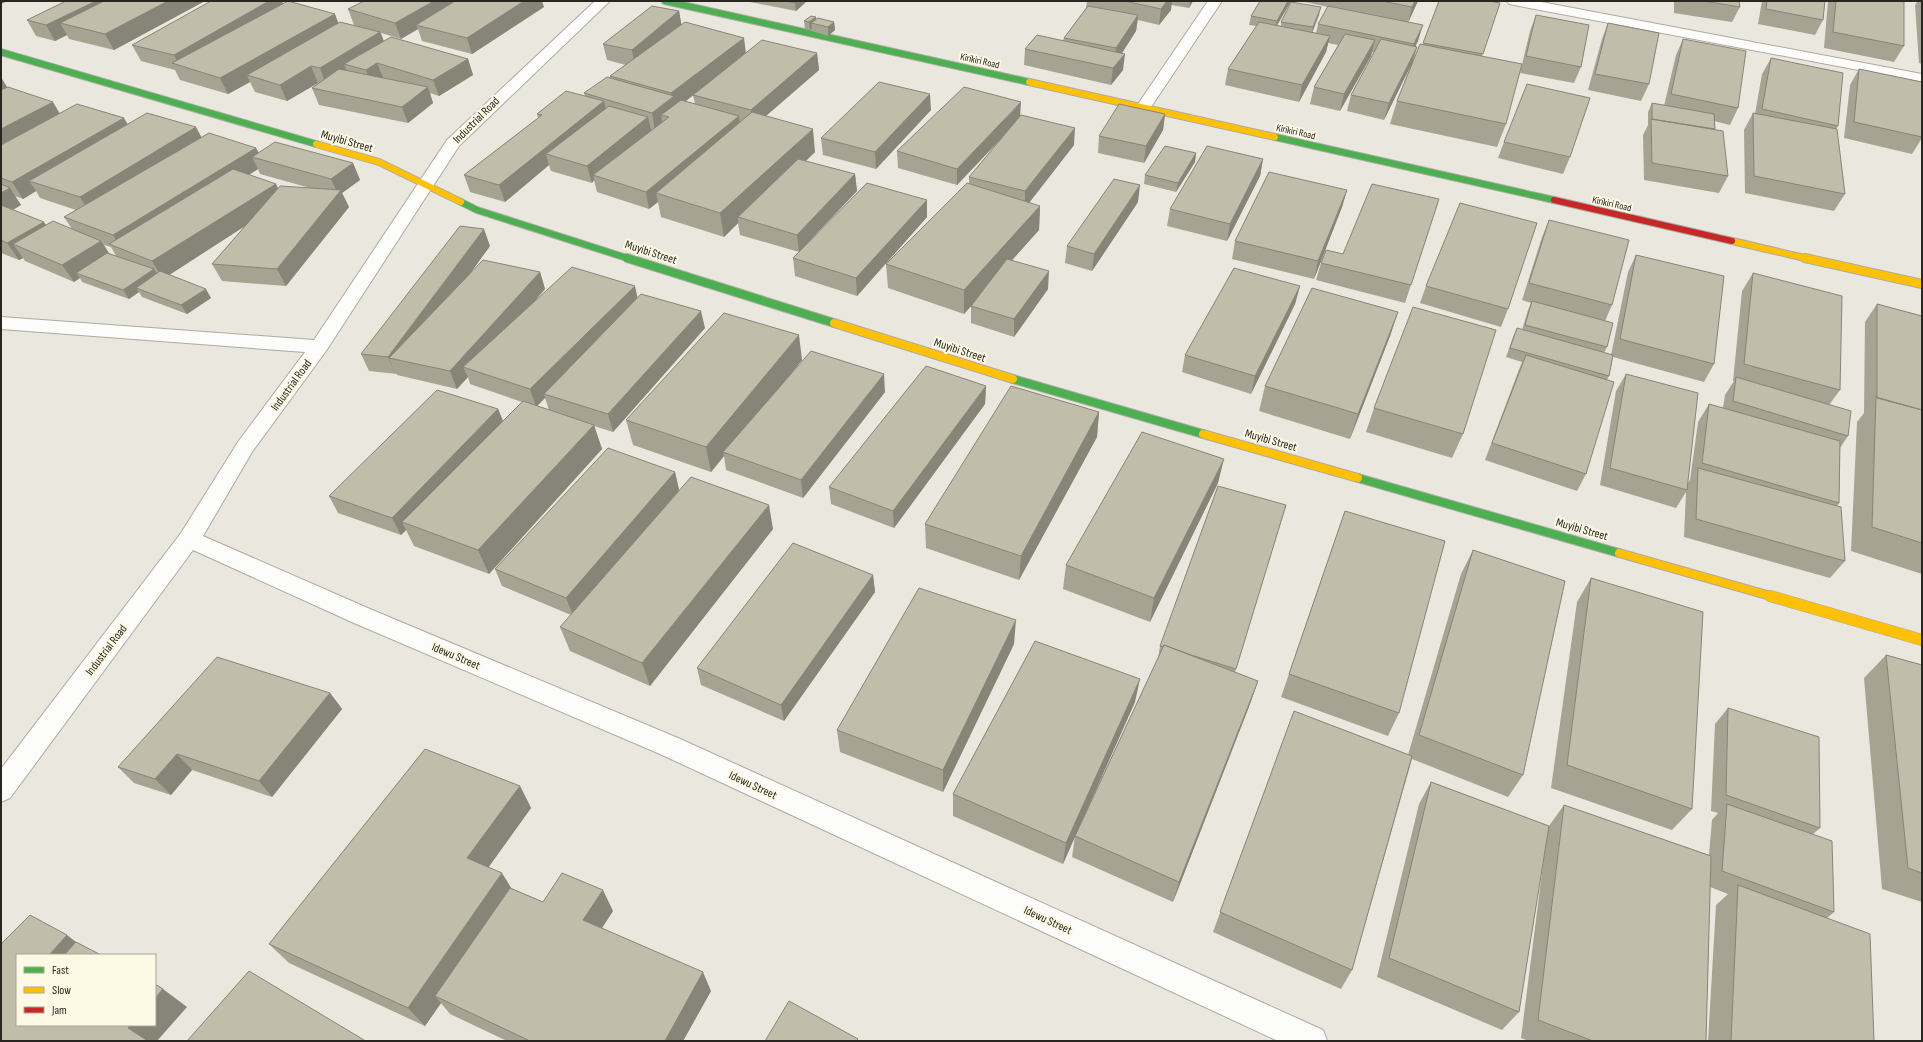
<svg xmlns="http://www.w3.org/2000/svg" width="1923" height="1042" viewBox="0 0 1923 1042" font-family="'Sofia Sans Condensed',sans-serif">
  <rect width="100%" height="100%" fill="#eae8de"/>
  <g fill="none" stroke-linecap="round" stroke-linejoin="round">
    <defs>
      <path id="street" d="M595 1H610L459 146 326 351 252 452 203 536 370 609 678 738 1323 1030 1327 1041H1278L660 754 354 623 193 550 10 798 1 802V769L181 533 238 442 305 352 1 329V317L314 340 447 140Z
        M1208 1H1222L1149 110H1139L1136 107Z
        M1507 1H1536L1922 74V82L1514 5 1509 4Z"/>
      <path id="fast-far1" d="M665 1 1029 82
        M1 52 316 144
        M1275 137 1554 200
        M461 202 477 210 630 259"/>
      <path id="fast" d="M627 258 834 323
        M1013 379 1203 434
        M1358 478 1619 553"/>
      <path id="slow-far2" d="M1029 82 1275 137
        M316 144 379 162 461 202
        M1732 241 1809 259"/>
      <path id="slow-far1" d="M1805 258 1922 284
        M834 323 1013 379
        M1203 434 1358 478
        M1619 553 1774 597"/>
      <path id="slow" d="M1770 596 1922 640"/>
      <path id="jam" d="M1554 200 1732 241"/>
    </defs>
    <use href="#street" stroke="#acaaa3" stroke-width="2"/>
    <use href="#fast-far1" stroke="#acaaa3" stroke-width="8"/>
    <use href="#fast" stroke="#acaaa3" stroke-width="10"/>
    <use href="#slow-far2" stroke="#acaaa3" stroke-width="8"/>
    <use href="#slow-far1" stroke="#acaaa3" stroke-width="10"/>
    <use href="#slow" stroke="#acaaa3" stroke-width="12"/>
    <use href="#jam" stroke="#acaaa3" stroke-width="8"/>
    <use href="#street" fill="#fcfcfa" fill-rule="evenodd"/>
    <use href="#fast-far1" stroke="#4caf50" stroke-width="6"/>
    <use href="#fast" stroke="#4caf50" stroke-width="8"/>
    <use href="#slow-far2" stroke="#ffc107" stroke-width="6"/>
    <use href="#slow-far1" stroke="#ffc107" stroke-width="8"/>
    <use href="#slow" stroke="#ffc107" stroke-width="11"/>
    <use href="#jam" stroke="#c62828" stroke-width="6"/>
  </g>
  <path fill="#a6a393" fill-rule="evenodd" d="M205 1 114 50 69 39 67 35 55 41 36 36 27 20Z
    M750 1H807L796 11 750 2Z
    M1087 1H1193L1189 8 1171 5V10L1159 25 1138 20 1136 31 1122 53 1123 70 1111 85 1024 65 1025 49 1063 40 1064 38 1086 8Z
    M1260 1H1291L1277 25 1281 26V22L1319 15 1312 32 1316 33 1318 24 1328 7 1300 1H1418L1408 22 1418 41 1415 46 1417 47 1413 61 1423 45 1439 1 1500 3 1482 56 1506 124 1497 147 1390 124 1397 101 1411 65 1384 120 1347 111 1351 95 1374 53 1372 52 1371 56 1340 111 1310 104 1314 87 1338 45 1328 43 1326 52 1299 102 1225 85 1228 69 1256 26 1249 25 1251 16Z
    M1674 1H1739L1740 7 1732 22 1674 13Z
    M1762 1H1825L1823 20 1815 35 1758 24Z
    M1828 1H1904V46L1894 62 1824 48Z
    M1913 1H1922V64L1919 63 1915 5 1917 2Z
    M283 4 338 23 354 25 348 9 544 7 472 54 422 41 418 29 401 39 381 33 384 41 468 59 473 75 439 96 430 93 433 103 408 123 319 105 312 88 319 83H318L287 101 255 92 250 82 228 94 180 80 175 70 141 61 132 45Z
    M679 11 681 25 746 52 817 53 819 70 766 116 815 152 806 161 855 174 857 191 806 244 927 200V217L857 296 795 276 793 258 799 252 740 235 738 223 724 237 661 217 658 202 649 209 597 192 594 180 592 183 551 171 549 165 505 202 470 192 464 175 538 118 537 114 585 96 584 93 610 78V76L626 65 607 60 603 44ZM693 95 695 104 685 101Z
    M1536 15 1581 67 1574 83 1520 73 1530 31Z
    M816 17V19L834 22 835 30 828 36 812 31V29L810 30 805 29 804 21Z
    M1608 23 1649 84 1641 101 1588 90 1602 39Z
    M1683 39 1738 108 1730 125 1714 121 1715 129 1728 176 1719 193 1644 180 1643 135 1648 125V112L1652 103 1664 106 1676 55Z
    M1771 58 1838 126 1836 129 1845 194 1834 211 1745 193 1744 130 1753 113 1755 114 1762 74Z
    M1859 69 1922 82V138L1912 154 1844 138 1850 85Z
    M1 78 7 87 59 113 128 124 201 137 256 148 259 153 353 163 360 180 342 193 349 207 286 286 222 281 212 264 246 225 169 275 211 298 187 314 142 297 139 292 129 299 82 282 80 278 74 282 25 261 23 258 19 260 1 253ZM258 169 260 174 310 188 278 189 276 184 249 175ZM36 191 40 198 76 210 64 217 72 229 46 225 13 210 21 205 15 196 23 199ZM104 245 111 247 116 256 109 253Z
    M931 110 876 169 823 155 821 138Z
    M1165 114 1163 130 1144 163 1098 153 1099 136Z
    M1020 115 1074 145 1029 203 1040 206 1039 230 1012 260 1048 289 1014 337 971 323V306L964 314 888 288 886 264 969 184V177L1002 138 957 185 898 168 897 151Z
    M1504 142 1570 157 1563 174 1498 158Z
    M1196 153 1195 162 1176 192 1144 184 1145 175Z
    M1263 159 1260 176 1227 241 1167 226 1170 209Z
    M1347 190 1342 207 1314 279 1232 259 1235 241Z
    M1439 199 1405 303 1316 280 1321 263 1343 254Z
    M1138 202 1092 271 1065 263 1067 246Z
    M1549 220 1612 305 1605 321 1607 347 1604 353 1611 355 1628 272 1636 255 1714 364 1704 382 1613 357 1609 376 1607 380 1586 474 1577 491 1485 460 1518 372 1522 362 1506 357 1513 337 1517 328 1522 330 1528 310 1531 303 1522 300 1542 237Z
    M490 246 472 271 540 272 545 289 531 305 638 298 705 328 613 432 594 426 602 449 489 574 414 546 406 530 401 535 338 513 329 496 498 409 503 421 522 402 470 384 468 377 457 389 397 375V374L369 371 361 354ZM545 398 549 410 537 406Z
    M1753 273 1840 390 1829 405 1848 436 1840 448 1839 503 1837 506 1845 561 1830 578 1684 537 1686 492 1676 508 1600 485 1616 391 1626 374 1688 483 1690 480 1698 422 1709 404 1723 408 1725 395 1734 381H1733L1742 291Z
    M1300 286 1295 304 1251 394 1182 372 1185 355Z
    M1426 286 1508 309 1501 327 1420 303Z
    M1877 304 1922 316V574L1851 551 1857 422 1864 413 1865 322Z
    M1398 312 1390 336 1350 439 1259 411 1265 386Z
    M802 360 782 384 885 392 803 498 726 470 724 456 711 472 633 445 626 420Z
    M986 386 985 404 894 528 831 504 829 487Z
    M1374 408 1463 434 1452 458 1366 432Z
    M1099 412 1097 437 1019 580 926 548 925 524Z
    M675 472 679 490 773 529 650 686 570 651 560 627 571 615 502 586 495 569Z
    M1218 483 1150 622 1063 589 1066 565Z
    M1286 505 1235 672 1258 681 1250 704 1173 902 1072 857 1075 836 1063 864 953 816V794L1135 702 1077 831 1158 659 1160 646Z
    M1345 511 1399 713 1388 736 1281 697Z
    M1473 550 1523 775 1508 797 1412 759 1352 970 1341 989 1213 932 1294 711 1408 755 1461 574Z
    M873 575 875 592 784 721 701 685 697 668Z
    M1591 578 1692 809 1672 830 1551 788 1577 602Z
    M1014 644 943 792 840 752 837 730Z
    M1886 655 1922 665V902L1882 889 1864 678Z
    M330 693 342 709 272 797 192 770 171 795 134 783 118 767Z
    M1728 708 1820 828 1813 834 1834 912 1827 918 1874 1041H1708L1716 905 1728 894 1710 887 1706 1041H1529L1521 1038 1546 841 1519 1012 1502 1030 1377 977 1419 804 1431 782 1549 826 1564 805 1709 855 1712 820 1718 813 1711 811 1715 724Z
    M520 786 531 808 488 868 511 888 543 902 613 911 602 928 711 991 683 1041H507L450 1014 441 1003 425 1026 289 963 269 944Z"/>
  <path fill="#878478" d="M1 1H8L1 4Z
    M96 1H136L60 23 67 35 55 41 46 25Z
    M168 1H205L114 50 105 34Z
    M269 1H282L286 10 179 66 174 55Z
    M434 1H467L416 25 418 29 401 39 395 23Z
    M524 1H542L544 7 472 54 467 38Z
    M797 1H807L796 11 795 3Z
    M1167 1H1172L1171 10 1159 25 1161 9Z
    M1190 1H1193L1189 8Z
    M1288 1H1291L1275 29 1277 21Z
    M1415 1H1418L1408 23 1412 7Z
    M1321 7 1319 15 1311 36 1313 27Z
    M679 11 682 27 635 66 632 50Z
    M335 14 341 30 247 75 250 82 228 94 220 78Z
    M1138 15 1136 31 1115 64 1116 48Z
    M816 17 817 24 811 23 812 29 810 30 809 22Z
    M834 22 835 30 828 36V27Z
    M1423 25 1418 41 1409 60 1414 44Z
    M380 32 386 48 344 64 347 72 326 85 320 68Z
    M1330 36 1326 52 1299 102 1302 85Z
    M744 38 746 54 677 108 669 117 661 115 663 124 655 130 652 113 672 98 671 93Z
    M1375 40 1371 56 1340 111 1344 94Z
    M1417 47 1412 63 1384 120 1389 103Z
    M817 53 819 70 753 127 751 110Z
    M1125 54 1123 70 1111 85 1113 68Z
    M468 59 473 75 439 96 433 80Z
    M377 63 384 80 372 87 366 70Z
    M311 66 318 83 287 101 280 85Z
    M1 79H2L12 95 1 101Z
    M428 87 433 103 408 123 402 107Z
    M930 94 931 110 876 169 875 152Z
    M604 101 608 117 546 154 549 165 505 202 499 185Z
    M53 102 63 119 1 151V129Z
    M1021 102 1020 118 957 185V169Z
    M1165 114 1163 130 1144 163 1146 146Z
    M739 116 741 133 656 193 658 202 649 209 646 192Z
    M648 117 652 134 593 175 594 180 592 183 587 166Z
    M124 118 134 135 29 181 36 191 23 199 12 182Z
    M196 127 205 144 90 214 80 197Z
    M1075 128 1074 145 1025 208V191Z
    M813 129 815 152 743 219 738 217V223L724 237 720 213Z
    M256 148 262 160 252 157 258 169 126 251 121 249 113 235Z
    M1196 153 1195 162 1176 192 1178 183Z
    M1263 159 1260 176 1227 241 1230 224Z
    M353 163 360 180 342 193 349 207 286 286 277 269 338 194 331 179Z
    M855 174 857 191 799 252 797 235Z
    M276 184 284 201 163 279 152 261Z
    M1140 185 1138 202 1092 271 1094 254Z
    M10 188 21 205 1 216V193Z
    M1347 190 1342 207 1314 279 1318 261Z
    M927 200V217L857 296 856 278Z
    M1040 206 1039 230 964 314V290Z
    M44 222 55 239 13 244 23 258 19 260 7 243Z
    M484 229 490 246 406 361 389 358 396 375 388 357Z
    M101 241 112 258 76 273 80 278 74 282 62 265Z
    M154 269 160 279 136 288 139 292 129 299 123 290Z
    M1049 271 1048 289 1014 337V319Z
    M540 272 545 289 474 370 463 367 468 377 457 389 450 371Z
    M635 286 639 304 544 394 545 398 536 407 530 389Z
    M1300 286 1295 304 1251 394 1255 376Z
    M206 289 211 298 187 314 181 305Z
    M701 311 705 328 613 432 608 414Z
    M1398 312 1390 336 1350 439 1358 414Z
    M799 335 802 360 726 454 723 452 724 456 711 472 706 447Z
    M884 374 885 392 803 498 801 480Z
    M986 386 985 404 894 528 893 511Z
    M498 409 505 426 402 522 406 530 401 535 392 518Z
    M1099 412 1097 437 1019 580 1021 556Z
    M594 425 602 449 489 574 478 550Z
    M1224 459 1218 483 1150 622 1154 598Z
    M675 472 679 490 573 615 566 598Z
    M769 505 773 529 650 686 642 663Z
    M873 575 875 592 784 721 781 705Z
    M1016 620 1014 644 943 792V770Z
    M1140 679 1135 702 1063 864 1066 843Z
    M1258 681 1250 704 1173 902 1179 882Z
    M330 693 342 709 272 797 259 781Z
    M177 754 192 770 171 795 155 779Z
    M520 786 531 808 480 879 467 858Z
    M502 873 515 894 435 996 441 1003 425 1026 408 1008Z
    M603 890 613 911 594 940 583 920Z
    M67 935 93 955H49Z
    M703 972 711 991 683 1041H665Z
    M163 989 187 1007 157 1041H146L128 1028 130 1025H155V998Z"/>
  <path fill="#c1bdab" stroke="#878478" d="M66 1H96L46 25 27 20Z
    M104 1H168L105 34 60 23Z
    M211 1H269L174 55 132 45Z
    M288 1 335 14 220 78 172 63Z
    M364 1H434L395 23 348 9Z
    M455 1H524L467 38 416 25Z
    M786 1H797L795 3Z
    M1125 1H1167L1161 9Z
    M1260 1H1288L1277 21 1251 16Z
    M1382 1H1415L1412 7Z
    M1439 1H1489L1500 3 1483 54 1423 43Z
    M1704 1H1739L1740 7Z
    M1767 1H1825L1823 20 1766 9Z
    M1836 1H1904V46L1833 32Z
    M1291 2 1321 7 1313 27 1281 22Z
    M652 6 679 11 632 50 603 44Z
    M1088 6 1138 15 1116 48 1064 38Z
    M1328 6 1423 25 1414 44 1318 24Z
    M1536 15 1589 25 1581 67 1526 56Z
    M811 16 816 17 809 22 804 21Z
    M818 18 834 22 828 27 811 23Z
    M340 22 380 32 320 68 311 66 280 85 247 75Z
    M685 22 744 38 671 93 610 76Z
    M1259 22 1330 36 1302 85 1228 69Z
    M1608 23 1659 33 1649 84 1595 74Z
    M1345 34 1375 40 1344 94 1314 87Z
    M1037 35 1125 54 1113 68 1025 49Z
    M391 37 468 59 433 80 377 63 366 70 344 64Z
    M1381 39 1417 47 1389 103 1351 95Z
    M1683 39 1746 51 1738 108 1671 94Z
    M762 40 817 53 751 110 693 95Z
    M1420 44 1522 64 1506 124 1397 101Z
    M1771 58 1843 73 1838 126 1762 109Z
    M339 69 428 87 402 107 312 88Z
    M1859 69 1922 82V137L1854 122Z
    M607 77 674 96 652 113 584 93Z
    M879 82 930 94 875 152 821 138Z
    M1527 84 1590 98 1570 157 1504 142Z
    M8 87 53 102 1 129V90Z
    M964 87 1021 102 957 169 897 151Z
    M566 91 604 101 499 185 464 175 542 115 537 114Z
    M681 100 739 116 646 192 593 175 669 117 661 115Z
    M1652 103 1714 114 1715 129 1652 119Z
    M77 104 124 118 12 182 1 178V145Z
    M1119 104 1165 114 1146 146 1099 136Z
    M609 106 648 117 587 166 546 154Z
    M752 112 813 129 720 213 656 193Z
    M147 113 196 127 80 197 29 181Z
    M1753 113 1837 129 1845 194 1754 176Z
    M1021 115 1075 128 1025 191 969 177Z
    M1651 119 1723 131 1728 176 1652 163Z
    M209 133 256 148 113 235 64 217Z
    M275 142 353 163 331 179 252 157Z
    M1165 146 1196 153 1178 183 1145 175Z
    M1207 146 1263 159 1230 224 1170 209Z
    M798 159 855 174 797 235 738 217Z
    M233 169 276 184 152 261 109 244Z
    M1269 172 1347 190 1318 261 1235 241Z
    M1114 179 1140 185 1094 254 1067 246Z
    M867 183 927 200 856 278 793 258Z
    M967 183 1040 206 964 290 886 264Z
    M1 184 10 188 1 193Z
    M1372 184 1439 199 1411 285 1321 263 1326 250 1343 254Z
    M280 186 341 190 277 269 212 264Z
    M1460 203 1537 223 1508 309 1426 286Z
    M1 205 44 222 7 243 1 240Z
    M1549 220 1629 240 1612 305 1529 283Z
    M53 221 101 241 62 265 13 244Z
    M460 226 484 229 388 357 361 354Z
    M107 253 154 269 123 290 76 273Z
    M1636 255 1724 276 1714 364 1620 339Z
    M1007 259 1049 271 1014 319 971 306Z
    M483 260 540 272 450 371 389 358Z
    M572 267 635 286 530 389 463 367Z
    M1234 268 1300 286 1255 376 1185 355Z
    M160 271 206 289 181 305 136 288Z
    M1753 273 1842 296 1840 390 1744 364Z
    M1312 288 1398 312 1358 414 1265 386Z
    M641 294 701 311 608 414 544 394Z
    M1532 301 1613 323 1607 347 1525 325Z
    M1877 304 1922 316V410L1877 398Z
    M1413 307 1496 330 1463 434 1374 408Z
    M724 313 799 335 706 447 626 420Z
    M1517 328 1613 355 1609 376 1510 348Z
    M811 351 884 374 801 480 723 452Z
    M1526 355 1614 382 1586 474 1492 443Z
    M926 366 986 386 893 511 829 487Z
    M1626 374 1698 393 1687 490 1610 468Z
    M1736 377 1851 411 1848 436 1733 401Z
    M1011 386 1099 412 1021 556 925 524Z
    M437 390 498 409 392 518 329 496Z
    M1876 397 1922 410V543L1872 527Z
    M523 401 594 425 478 550 402 522Z
    M1709 404 1840 441 1839 503 1702 463Z
    M1142 432 1224 459 1154 598 1066 565Z
    M608 448 675 472 566 598 495 569Z
    M1698 468 1841 507 1845 561 1696 519Z
    M691 477 769 505 642 663 560 627Z
    M1218 486 1286 505 1236 669 1191 655 1164 645 1163 647 1160 646Z
    M1345 511 1445 541 1399 713 1289 674Z
    M793 543 873 575 781 705 697 668Z
    M1473 550 1565 581 1523 775 1419 735Z
    M1591 578 1703 612 1692 809 1567 765Z
    M919 588 1016 620 943 770 837 730Z
    M1035 641 1140 679 1066 843 953 794Z
    M1164 645 1258 681 1179 882 1075 836Z
    M1886 655 1922 665V873L1908 868Z
    M217 657 330 693 259 781 177 754 155 779 118 767Z
    M1728 708 1819 737 1820 828 1726 795Z
    M1294 711 1412 756 1352 970 1220 912Z
    M425 749 520 786 467 858 502 873 408 1008 269 944Z
    M1431 782 1549 826 1519 1012 1389 958Z
    M1727 804 1832 841 1834 912 1722 871Z
    M1564 805 1711 856 1706 1041H1593L1538 1020Z
    M562 873 603 890 583 920 703 972 665 1041H530L435 996 510 888 543 902Z
    M1738 885 1870 934 1874 1041H1731Z
    M30 915 67 935 49 955H17V1025H130L128 1028 148 1041H1V944Z
    M76 942 101 955H64Z
    M249 971 364 1040 363 1041H187Z
    M155 984 163 989 155 998Z
    M789 1001 858 1039 856 1041H765Z"/>
  <g text-anchor="middle" stroke-width="4" stroke-linejoin="round" paint-order="stroke">
    <g font-size="10" fill="#28261f" stroke="#fdf9e5">
      <text transform="translate(980 60) rotate(13)" y="4">Kirikiri Road</text>
      <text transform="translate(1296 131) rotate(13)" y="4">Kirikiri Road</text>
      <text transform="translate(1612 203) rotate(13)" y="4">Kirikiri Road</text>
    </g>
    <g font-size="12" fill="#28261f" stroke="#fdf9e5">
      <text transform="translate(476 120) rotate(-45)" y="4">Industrial Road</text>
      <text transform="translate(347 141) rotate(16)" y="4">Muyibi Street</text>
      <text transform="translate(651 252) rotate(18)" y="4">Muyibi Street</text>
      <text transform="translate(960 350) rotate(18)" y="4">Muyibi Street</text>
      <text transform="translate(291 385) rotate(-54)" y="4">Industrial Road</text>
      <text transform="translate(1271 440) rotate(16)" y="4">Muyibi Street</text>
      <text transform="translate(1582 529) rotate(16)" y="4">Muyibi Street</text>
      <text transform="translate(106 650) rotate(-53)" y="4">Industrial Road</text>
      <text transform="translate(456 656) rotate(23)" y="4">Idewu Street</text>
      <text transform="translate(753 785) rotate(25)" y="4">Idewu Street</text>
      <text transform="translate(1048 920) rotate(25)" y="4">Idewu Street</text>
    </g>
  </g>
  <rect width="1923" height="1042" fill="none" stroke="#28261f" stroke-width="4"/>
  <rect x="16" y="954" width="140" height="72" fill="#fdf9e5" stroke="#a8a596"/>
  <rect x="24" y="967" width="20" height="6" fill="#4caf50" stroke="#a8a596"/>
  <text x="52" y="974" font-size="12" fill="#28261f">Fast</text>
  <rect x="24" y="987" width="20" height="6" fill="#ffc107" stroke="#a8a596"/>
  <text x="52" y="994" font-size="12" fill="#28261f">Slow</text>
  <rect x="24" y="1007" width="20" height="6" fill="#c62828" stroke="#a8a596"/>
  <text x="52" y="1014" font-size="12" fill="#28261f">Jam</text>
</svg>
